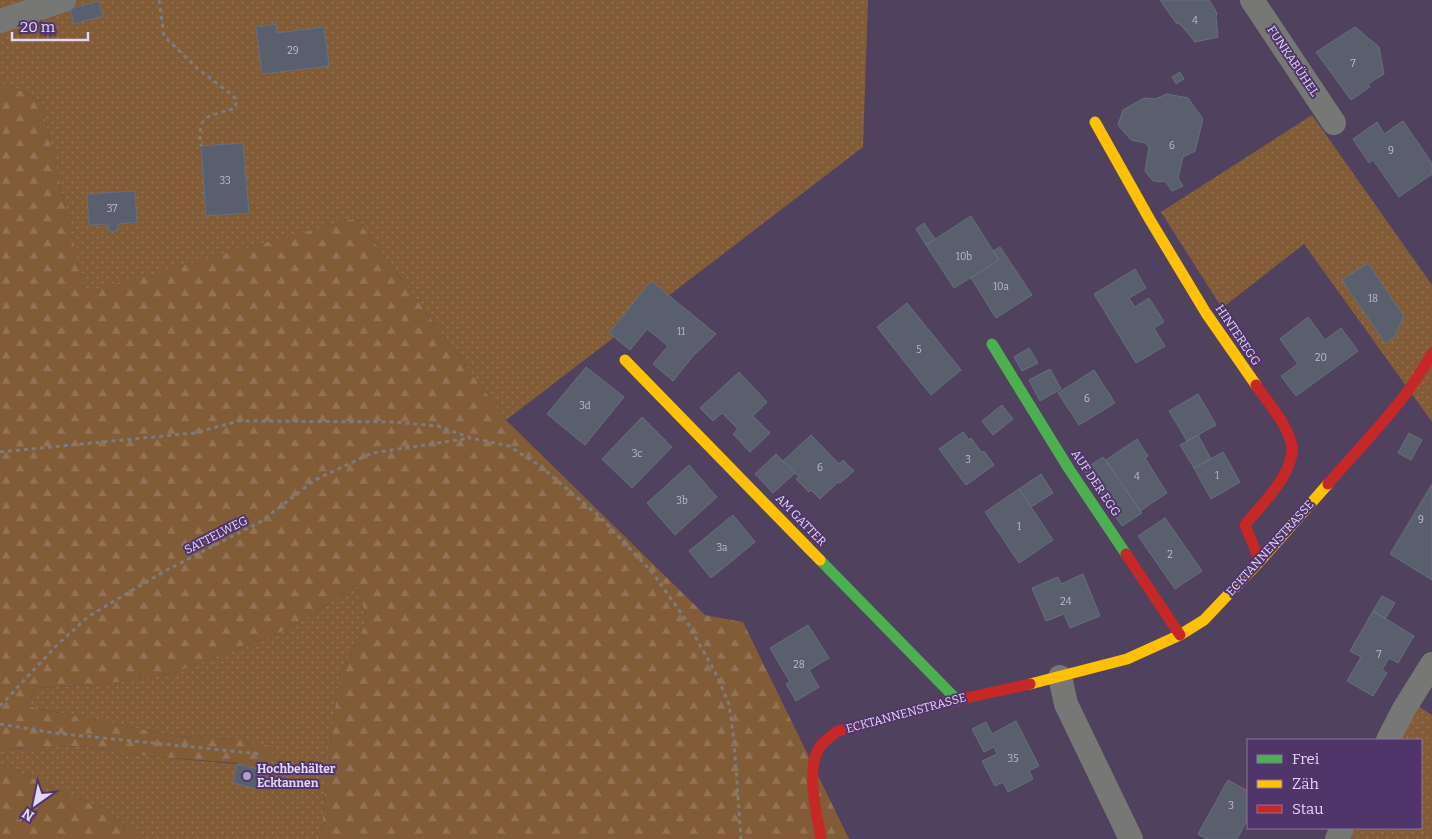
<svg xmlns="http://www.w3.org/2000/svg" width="1432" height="839" viewBox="0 0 1432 839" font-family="Bitter,serif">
  <defs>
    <pattern id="grass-dots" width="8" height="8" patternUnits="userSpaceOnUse" patternTransform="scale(1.25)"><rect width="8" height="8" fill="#825b37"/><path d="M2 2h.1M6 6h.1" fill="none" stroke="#947255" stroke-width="1.8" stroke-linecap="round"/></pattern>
    <pattern id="forest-firs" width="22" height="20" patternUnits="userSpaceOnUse" patternTransform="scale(1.25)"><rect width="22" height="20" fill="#825b37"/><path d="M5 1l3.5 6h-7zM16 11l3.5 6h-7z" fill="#947255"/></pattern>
  </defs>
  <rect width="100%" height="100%" fill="#50425e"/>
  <path fill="url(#grass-dots)" d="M0 0H868L863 147 506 420 356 218 85 293 41 101 0 81Z
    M1312 115 1432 285V422L1304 244 1222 308 1161 212Z
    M357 585 367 621 340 674 330 744 321 835 319 839H140L110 812 0 764V751L5 749 81 746 147 756 237 764 257 789 234 739 174 736 27 706 36 688 100 685 173 673 286 630Z
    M1417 705 1432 715V839H1350L1355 828H1421V740H1399Z"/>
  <path fill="url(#forest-firs)" d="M0 81 41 101 85 292 356 218 506 420 705 615 743 622 849 839H319L321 835 330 744 340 674 367 621 357 585 286 630 173 673 100 685 36 688 27 706 174 736 234 739 275 747 257 789 233 783 237 763 147 756 81 746 5 749 0 751Z
    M0 764 110 812 140 839H0Z"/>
  <path fill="#595f6d" stroke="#666f7e" d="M1160 0H1209L1217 13 1216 17 1218 37 1195 42 1180 24 1176 23Z
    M99 1 103 16 74 24 70 9Z
    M276 24 277 33 324 27 329 66 262 74 256 27Z
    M1355 27 1379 47 1384 74 1368 84 1370 87 1351 100 1316 52Z
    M1180 72 1184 79 1176 84 1172 77Z
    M1167 94 1188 98 1203 119 1195 151 1183 157 1178 178 1183 186 1172 191 1166 182 1153 181 1145 171 1149 147 1145 143 1131 140 1118 125 1123 110 1144 98 1155 99Z
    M1403 121 1432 163V174L1399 197 1373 160 1369 163 1353 139 1377 122 1384 134Z
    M243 143 249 213 206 216 201 146Z
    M135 191 137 222 118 224V229L114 232 108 230V224L89 225 87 194Z
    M971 216 999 260 954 288 926 245Z
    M924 223 935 239 926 245 916 229Z
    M1000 247 1032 295 996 318 971 278 999 260 993 251Z
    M1368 263 1404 316 1395 336 1385 343 1342 280Z
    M1135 269 1146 288 1129 298 1135 307 1149 298 1164 322 1154 328 1165 346 1136 363 1094 294Z
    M651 281 716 334 693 356 673 381 653 364 668 346 647 329 630 350 609 333Z
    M907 303 961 370 931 395 877 327Z
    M1308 317 1325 340 1341 328 1358 351 1296 396 1281 376 1298 364 1280 339Z
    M1029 348 1038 363 1022 371 1014 357Z
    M586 367 624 397 585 445 547 414Z
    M1050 369 1061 389 1040 401 1029 380Z
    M1094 370 1115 403 1079 425 1058 393Z
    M739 372 767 402 753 416 770 433 750 452 733 434 738 429 722 413 713 421 700 408Z
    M1198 394 1216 425 1187 441 1169 411Z
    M1002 405 1013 419 993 435 982 421Z
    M642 417 672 447 632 488 602 459Z
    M963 432 969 440 971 438 982 453 984 451 994 465 966 485 939 449Z
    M1409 433 1422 440 1411 460 1398 453Z
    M811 435 839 464 843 460 854 471 840 483 838 482 820 499 811 490 809 492 796 479 799 477 783 461Z
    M1198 435 1211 459 1194 468 1180 445Z
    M1137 439 1148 456 1145 458 1167 493 1140 511 1106 460Z
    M1223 452 1240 482 1211 499 1194 468Z
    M776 454 795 473 773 493 755 474Z
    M1103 457 1142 513 1122 526 1083 470Z
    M689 465 717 497 675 535 647 503Z
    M1041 474 1053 493 1031 507 1019 489Z
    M1432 484V580L1390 554Z
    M1019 489 1053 540 1019 563 985 512Z
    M733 515 755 542 711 578 689 551Z
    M1165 518 1202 571 1175 589 1138 536Z
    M1083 574 1100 616 1070 628 1064 614 1046 621 1032 588 1058 577 1061 584Z
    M1382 596 1395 603 1385 619 1373 611Z
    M1373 611 1414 636 1398 663 1389 658 1382 670 1387 673 1373 696 1347 681 1361 657 1350 651Z
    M808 625 829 658 809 670 819 687 796 701 786 684 790 682 770 648Z
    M1016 721 1039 766 1029 771 1033 779 1008 792 1003 782 995 786 982 761 997 754 994 747 984 752 972 729 986 722 992 734Z
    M237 764 262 770 257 789 233 783Z
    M1228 780 1248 791V819L1237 839H1207L1198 834Z"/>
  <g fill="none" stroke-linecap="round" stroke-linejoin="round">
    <path stroke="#7d7b7f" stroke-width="3" stroke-dasharray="4 4" stroke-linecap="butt" d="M159 0 164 36 198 69 231 94 237 100 235 108C207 118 197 113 201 146
      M0 452 194 433 239 421 396 422 438 426 471 438 509 446 540 466 599 516 652 572 686 620 716 674 729 704 734 741 741 839
      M0 706 58 644 89 616 163 572 260 522 315 480 372 453 471 438
      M0 724 54 733 261 754"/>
    <path stroke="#777776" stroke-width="24" d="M1252 0 1334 123
      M0 21 64 0
      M1060 677 1066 704 1131 839
      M1388 740 1404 709 1432 664
      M1337 839 1342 828"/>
    <path stroke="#4caf50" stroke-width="11" d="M992 344 1069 469 1126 554
      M820 560 957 700"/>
    <path stroke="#ffc107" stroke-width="11" d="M1095 122 1150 220 1206 313 1256 385
      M625 360 820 560
      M1030 684 1127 659 1180 635 1204 620 1260 561 1328 484"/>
    <path stroke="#c62828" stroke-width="11" d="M1256 385C1268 403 1285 421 1291 442 1299 469 1260 506 1245 525L1260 561
      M1328 484C1364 442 1406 402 1432 353
      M1126 554 1180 635
      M821 839C817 815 806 772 818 750 822 742 831 736 838 731L957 700 1030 684"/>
  </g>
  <circle fill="#b0a2c0" stroke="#50356b" stroke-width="2" cx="247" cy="776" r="5"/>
  <g text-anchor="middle" stroke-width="4" stroke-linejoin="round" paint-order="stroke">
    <g font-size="10" fill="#c0b8d3">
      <text x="1195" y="24">4</text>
      <text x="293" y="54">29</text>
      <text x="1353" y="67">7</text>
      <text x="1172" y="149">6</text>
      <text x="1391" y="154">9</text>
      <text x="225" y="184">33</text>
      <text x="112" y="212">37</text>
      <text x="964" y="260">10b</text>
      <text x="1001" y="290">10a</text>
      <text x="1373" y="302">18</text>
      <text x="681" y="335">11</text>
      <text x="919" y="353">5</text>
      <text x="1321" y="361">20</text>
      <text x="1087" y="402">6</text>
      <text x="585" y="409">3d</text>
      <text x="637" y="457">3c</text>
      <text x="968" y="463">3</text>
      <text x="820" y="471">6</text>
      <text x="1217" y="479">1</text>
      <text x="1137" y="480">4</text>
      <text x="682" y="504">3b</text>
      <text x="1421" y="523">9</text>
      <text x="1019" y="530">1</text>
      <text x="722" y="551">3a</text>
      <text x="1170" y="558">2</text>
      <text x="1066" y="605">24</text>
      <text x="1379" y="658">7</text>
      <text x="799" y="668">28</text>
      <text x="1013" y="762">35</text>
      <text x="1231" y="809">3</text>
    </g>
    <g font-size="12" fill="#e3d5f5" stroke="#50356b">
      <text transform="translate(1293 61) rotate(56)" y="4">FUNKABÜHEL</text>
      <text transform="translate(1238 335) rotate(56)" y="4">HINTEREGG</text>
      <text transform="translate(1096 483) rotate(56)" y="4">AUF DER EGG</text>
      <text transform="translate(801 520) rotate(46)" y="4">AM GATTER</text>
      <text transform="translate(216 535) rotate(-27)" y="4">SATTELWEG</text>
      <text transform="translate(1270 548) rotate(-48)" y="4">ECKTANNENSTRASSE</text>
      <text transform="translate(906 713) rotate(-15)" y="4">ECKTANNENSTRASSE</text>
    </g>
    <g font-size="12" font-weight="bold" fill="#e3d5f5" stroke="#50356b" text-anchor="start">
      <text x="257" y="773">Hochbehälter<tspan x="257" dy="14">Ecktannen</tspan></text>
    </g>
  </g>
  <rect x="1247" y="739" width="175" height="90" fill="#50356b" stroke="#8b75a2"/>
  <rect x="1257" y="755" width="25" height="8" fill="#4caf50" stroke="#8b75a2"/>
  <text x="1292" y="764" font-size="15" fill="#e3d5f5">Frei</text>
  <rect x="1257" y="780" width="25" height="8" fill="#ffc107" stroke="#8b75a2"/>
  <text x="1292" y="789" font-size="15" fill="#e3d5f5">Zäh</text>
  <rect x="1257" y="805" width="25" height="8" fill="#c62828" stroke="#8b75a2"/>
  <text x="1292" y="814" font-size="15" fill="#e3d5f5">Stau</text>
  <g transform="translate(35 804) rotate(213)" stroke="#50356b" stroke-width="4" paint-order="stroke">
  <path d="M0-4L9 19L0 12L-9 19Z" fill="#e3d5f5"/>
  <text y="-8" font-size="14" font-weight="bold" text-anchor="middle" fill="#e3d5f5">N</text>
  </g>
  <path d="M12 32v8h76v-8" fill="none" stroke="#e3d5f5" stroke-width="2.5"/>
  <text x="20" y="32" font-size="15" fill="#e3d5f5" stroke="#50356b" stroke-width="4" paint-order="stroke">20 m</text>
</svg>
